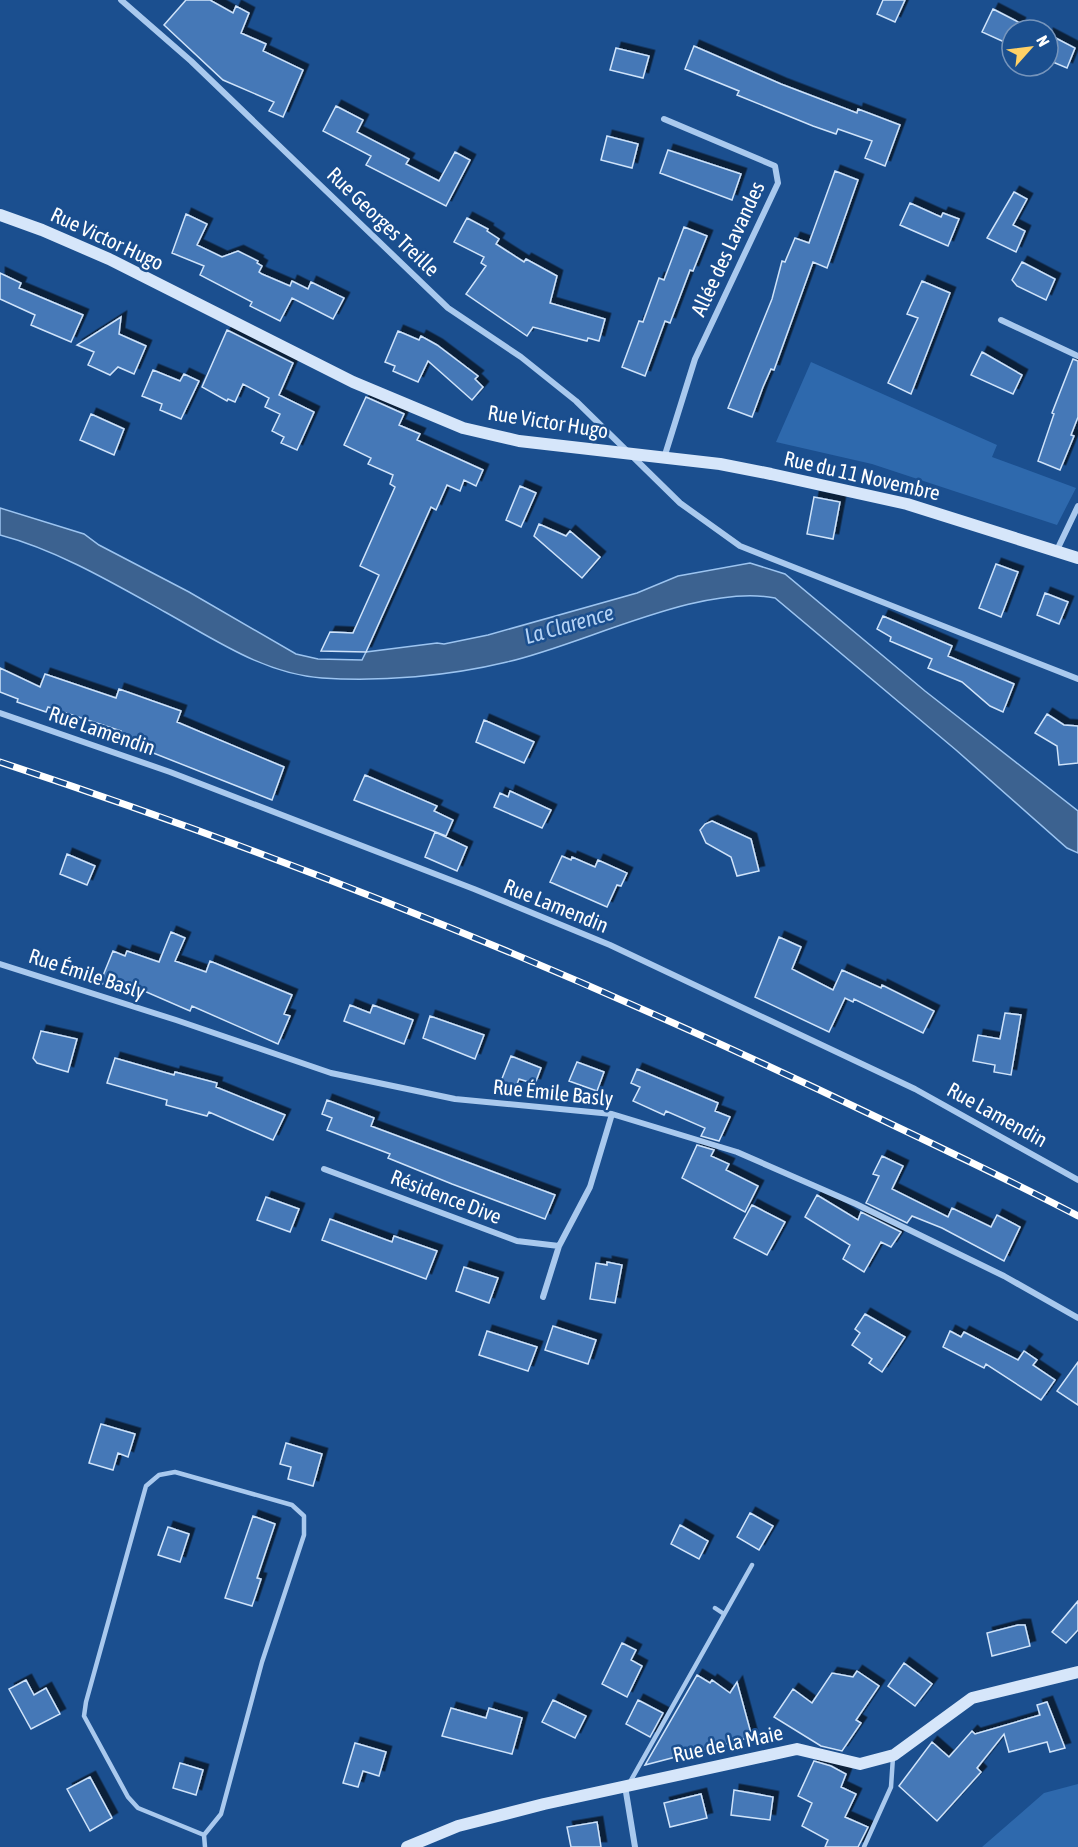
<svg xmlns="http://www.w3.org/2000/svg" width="1078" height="1847" viewBox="0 0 1078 1847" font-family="'Asap Condensed',sans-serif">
  <defs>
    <filter id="shadow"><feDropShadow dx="5.5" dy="-5.5" stdDeviation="0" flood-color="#0009"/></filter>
  </defs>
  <rect width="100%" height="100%" fill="#1b4f8f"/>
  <path fill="#2e69ad" d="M811 362 997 445 992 457 1076 488 1057 525 872 464 776 442Z
    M1078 1784V1847H982L1044 1793Z"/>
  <path fill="#3c6290" stroke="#9cc4f0" stroke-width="1.5" d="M0 508 84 534 99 545 189 592 296 654 318 659 362 660 366 652 437 643 444 644 488 635 637 593 678 576 750 563 785 574 925 691 1078 811V853L1067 848 956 750 775 598C700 583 583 645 507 662 449 676 382 682 322 678 264 674 214 639 165 612 113 583 57 550 0 535Z"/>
  <path fill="#4478b7" stroke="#cfe3fa" stroke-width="1.5" filter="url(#shadow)" d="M186 0H210L233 13 236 6 249 13 241 33 266 44 263 51 303 70 283 117 269 111 274 102 223 80 164 25Z
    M883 0H905L895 22 877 14Z
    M993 9 1020 23 1017 30H1012L1011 45 982 32Z
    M1048 34 1075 48 1067 68 1048 60Z
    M694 46 781 84 857 113 858 109 900 125 885 166 865 158 872 141 838 129 836 134 813 126 737 95 739 91 685 69Z
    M616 48 649 56 643 78 610 70Z
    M336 106 363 120 357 132 409 159 406 164 439 181 455 152 470 160 446 206 366 165 371 156 323 131Z
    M607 136 638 144 632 168 601 160Z
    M668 150 741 174 732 200 660 173Z
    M835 171 858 180 827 268 813 262 774 370 771 369 763 387 752 417 728 408 772 299 782 261 785 262 795 238 809 243Z
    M1014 192 1027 199 1013 225 1025 231 1016 252 987 238Z
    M910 203 941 217 943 213 959 219 948 246 900 225Z
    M186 214 207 224 197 245 222 257 238 251 258 261 257 263 262 266 259 272 262 274 290 286 292 281 308 289 311 282 344 298 333 319 292 298 280 321 250 306 252 302 200 275 204 266 172 253Z
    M467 218 488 229 487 231 499 239 496 244 524 262 526 259 557 276 550 303 605 319 599 341 588 338 587 341 533 327 527 336 466 294 486 266 481 263 484 257 454 242Z
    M684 227 707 236 693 271 690 270 670 323 665 321 645 376 622 367 639 321 643 322 659 278 664 280Z
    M1022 262 1055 279 1046 300 1017 286 1012 280Z
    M0 273 21 283 19 288 83 315 71 342 31 325 35 315 0 299Z
    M922 281 950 293 911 394 888 383 918 318 907 314Z
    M121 317 119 334 146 346 134 374 118 367 110 375 88 365 94 352 77 345Z
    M227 330 293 363 279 395 314 412 297 450 281 443 284 437 272 431 280 414 265 407 269 398 243 384 235 402 228 399 227 401 202 387Z
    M398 331 419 340 421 336 437 345 478 376 475 379 483 387 472 400 428 361 418 382 393 371 395 366 385 362Z
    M982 352 1022 375 1013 394 971 375Z
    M1073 359 1078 361V417L1071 435 1074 436 1060 470 1038 461 1054 414 1052 413Z
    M153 370 180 381 184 374 199 381 181 419 160 410 162 404 142 396Z
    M366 397 404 414 399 425 420 434 417 440 483 470 476 486 464 480 460 491 447 485 436 510 431 507 366 652 321 651 330 632 353 633 379 575 360 566 395 487 390 484 393 475 368 464 371 458 344 445Z
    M91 414 124 429 114 455 80 440Z
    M520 486 536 493 521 527 506 520Z
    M814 497 840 502 833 539 807 534Z
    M539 524 566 536 570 531 600 557 582 578 534 536Z
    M996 564 1018 572 1001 617 979 608Z
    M1045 593 1068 602 1059 624 1037 615Z
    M883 616 952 646 948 656 1014 684 1003 712 990 706 962 682 928 668 932 659 890 641 891 637 877 629Z
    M0 668 40 687 45 674 116 698 119 689 181 711 177 722 284 767 272 800 118 739 121 731 48 707 46 712 17 702 18 699 0 692Z
    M1047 714 1064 725 1078 726V763L1059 765 1057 746 1035 733Z
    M484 720 534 742 524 763 476 742Z
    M365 775 437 806 434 811 453 820 446 836 354 800Z
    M510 791 551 810 542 828 494 807 500 793 508 797Z
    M712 821 751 839 759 871 737 876 731 857 706 843 700 830 705 824Z
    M435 832 467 847 457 871 425 857Z
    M67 854 95 866 87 885 60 874Z
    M562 856 571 860 572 857 595 867 598 860 627 873 621 886 617 885 607 907 550 882Z
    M171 932 185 938 175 961 206 972 210 961 292 995 284 1014 290 1016 278 1044 192 1006 190 1011 135 987 132 995 100 983 113 951 125 956 127 951 159 962Z
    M779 937 801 947 792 969 833 990 842 970 881 988 882 985 934 1011 923 1033 854 999 853 1002 845 998 829 1032 755 997Z
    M350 1005 370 1013 373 1005 413 1020 404 1044 344 1021Z
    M1005 1013 1021 1015 1011 1075 994 1072 995 1065 973 1061 978 1035 1000 1039Z
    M430 1016 484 1035 475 1059 423 1038Z
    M41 1031 77 1039 68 1072 37 1063 33 1058Z
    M511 1056 541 1068 535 1084 519 1079 516 1087 501 1081Z
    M115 1058 174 1075 175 1072 217 1083 216 1087 285 1115 273 1140 209 1112 207 1116 166 1105 167 1100 107 1083Z
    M577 1062 604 1072 597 1091 569 1081Z
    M637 1069 718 1103 715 1111 730 1117 719 1141 701 1136 705 1128 666 1111 664 1115 633 1101 640 1087 631 1083Z
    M327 1100 374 1118 371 1126 555 1195 545 1219 452 1184 388 1158 390 1154 327 1130 332 1118 322 1114Z
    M697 1145 714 1150 711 1156 729 1164 726 1170 758 1186 745 1212 682 1178Z
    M882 1156 903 1166 892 1189 948 1217 952 1208 991 1227 997 1215 1020 1227 1004 1261 942 1228 912 1216 907 1223 866 1203 879 1176 873 1174Z
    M817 1195 858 1220 861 1212 901 1232 891 1247 881 1242 864 1272 843 1259 850 1245 805 1217Z
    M266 1197 299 1209 290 1232 257 1220Z
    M752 1205 785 1222 767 1255 734 1238Z
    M330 1219 392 1242 394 1236 437 1251 426 1279 322 1240Z
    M607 1262 622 1265 615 1303 590 1299 596 1263 607 1265Z
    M464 1267 498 1278 489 1303 456 1291Z
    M865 1314 905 1337 882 1372 869 1363 872 1359 852 1345 860 1333 855 1329Z
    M553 1326 596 1340 588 1364 545 1350Z
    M487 1331 537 1347 528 1371 479 1355Z
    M950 1331 961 1337 964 1332 1018 1360 1024 1351 1037 1360 1033 1365 1055 1380 1041 1400 986 1364 984 1368 943 1347Z
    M1078 1362V1405L1057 1391Z
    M101 1424 135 1434 128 1457 118 1453 113 1470 89 1463Z
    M286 1443 322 1454 313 1486 288 1479 291 1467 280 1464Z
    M750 1513 773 1526 759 1550 737 1537Z
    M253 1516 275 1524 257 1578 261 1579 252 1606 225 1598Z
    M680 1525 708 1541 699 1559 671 1544Z
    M168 1527 189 1534 180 1562 158 1555Z
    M1078 1601V1630L1066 1643 1052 1632Z
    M1018 1625H1025L1030 1646 992 1656 987 1633Z
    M622 1643 636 1650 631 1660 642 1666 627 1697 602 1684Z
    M904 1663 932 1684 915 1706 888 1686Z
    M857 1671 879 1686 856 1720 861 1723 842 1751 821 1746 774 1717 793 1689 812 1703 832 1673 853 1677Z
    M697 1675 710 1683 712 1680 730 1693 737 1682 752 1737 645 1765Z
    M26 1680 34 1695 46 1688 60 1714 31 1729 9 1689Z
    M553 1700 586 1716 575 1738 542 1722Z
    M638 1700 663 1713 650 1737 626 1724Z
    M1047 1702 1065 1748 1050 1752 1047 1742 1009 1752 1004 1734 977 1768 981 1772 937 1821 899 1786 932 1742 949 1757 972 1731 975 1734 1040 1715 1037 1705Z
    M451 1708 486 1718 489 1708 522 1718 512 1754 442 1736Z
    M355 1743 386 1752 379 1776 363 1771 358 1787 343 1783Z
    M814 1761 831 1766 846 1774 841 1787 856 1794 845 1817 868 1827 858 1847H825L828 1840 802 1826 812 1803 798 1796Z
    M180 1763 203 1770 196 1795 173 1788Z
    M90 1777 112 1818 90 1831 67 1789Z
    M734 1790 773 1797 770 1820 731 1815Z
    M701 1794 707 1818 670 1827 664 1803Z
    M597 1822 601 1847H571L567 1827Z"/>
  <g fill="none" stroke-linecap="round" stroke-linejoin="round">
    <path stroke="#a9c9ee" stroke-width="4.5" d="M715 1608 724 1614
      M630 1782 752 1565
      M204 1835 138 1808 128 1797 84 1716 86 1702 146 1486 159 1475 175 1472 292 1505 304 1516V1535L262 1662 221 1814 204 1835 205 1847
      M864 1847 891 1787 893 1757"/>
    <path stroke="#a9c9ee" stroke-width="6" d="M121 0 191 61 448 308 521 357 576 401 680 503 740 546 1078 679
      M664 119 775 166 778 183 695 359 664 458
      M1001 320 1078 356
      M1057 550 1078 506
      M0 713 170 772 474 889 610 945 915 1089 1078 1180
      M0 964 176 1020 331 1073 455 1099 612 1114 737 1152 856 1204 1004 1276 1078 1318
      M324 1169 517 1241 559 1246
      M543 1297 559 1246 590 1187 612 1114
      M625 1786 635 1847"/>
    <path stroke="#d6e6fa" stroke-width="12" d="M0 215 42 230 109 259 353 382 463 428 519 441 720 464 771 474 907 504 1078 558
      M407 1847 458 1826 544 1804 797 1749 860 1764 894 1755 972 1698 1078 1672"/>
    <defs>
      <path id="rail" d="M0 762C298 860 589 979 872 1115 941 1148 1010 1180 1078 1216"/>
    </defs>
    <use href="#rail" stroke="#fff" stroke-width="7"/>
    <use href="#rail" stroke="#1b4f8f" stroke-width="4.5" stroke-dasharray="14" stroke-linecap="butt"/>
  </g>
  <g text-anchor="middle" stroke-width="5" stroke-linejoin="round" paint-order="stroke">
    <g font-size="21" fill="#fff" stroke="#1b4f8f">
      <text transform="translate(383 222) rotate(44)" y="7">Rue Georges Treille</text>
      <text transform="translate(107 239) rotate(25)" y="7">Rue Victor Hugo</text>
      <text transform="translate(728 249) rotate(-65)" y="7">Allée des Lavandes</text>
      <text transform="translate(548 422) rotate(9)" y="7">Rue Victor Hugo</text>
      <text transform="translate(862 476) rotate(13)" y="7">Rue du 11 Novembre</text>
      <text transform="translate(102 731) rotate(19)" y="7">Rue Lamendin</text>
      <text transform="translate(556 906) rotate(22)" y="7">Rue Lamendin</text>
      <text transform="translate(87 974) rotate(18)" y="7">Rue Émile Basly</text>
      <text transform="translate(553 1093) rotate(6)" y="7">Rue Émile Basly</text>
      <text transform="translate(997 1115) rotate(29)" y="7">Rue Lamendin</text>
      <text transform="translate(446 1197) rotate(21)" y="7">Résidence Dive</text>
      <text transform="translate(728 1744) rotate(-12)" y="7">Rue de la Maie</text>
    </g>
    <g font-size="22" font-style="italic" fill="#b5d3f5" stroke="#1b4f8f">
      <text transform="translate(569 624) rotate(-16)" y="8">La Clarence</text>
    </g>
  </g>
  <g transform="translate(1030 48) rotate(62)"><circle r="28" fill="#1b4f8f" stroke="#7695bc" stroke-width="1.5"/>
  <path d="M0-4.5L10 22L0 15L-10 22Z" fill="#ffd166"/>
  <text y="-9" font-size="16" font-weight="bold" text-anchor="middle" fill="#ffffff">N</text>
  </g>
</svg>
